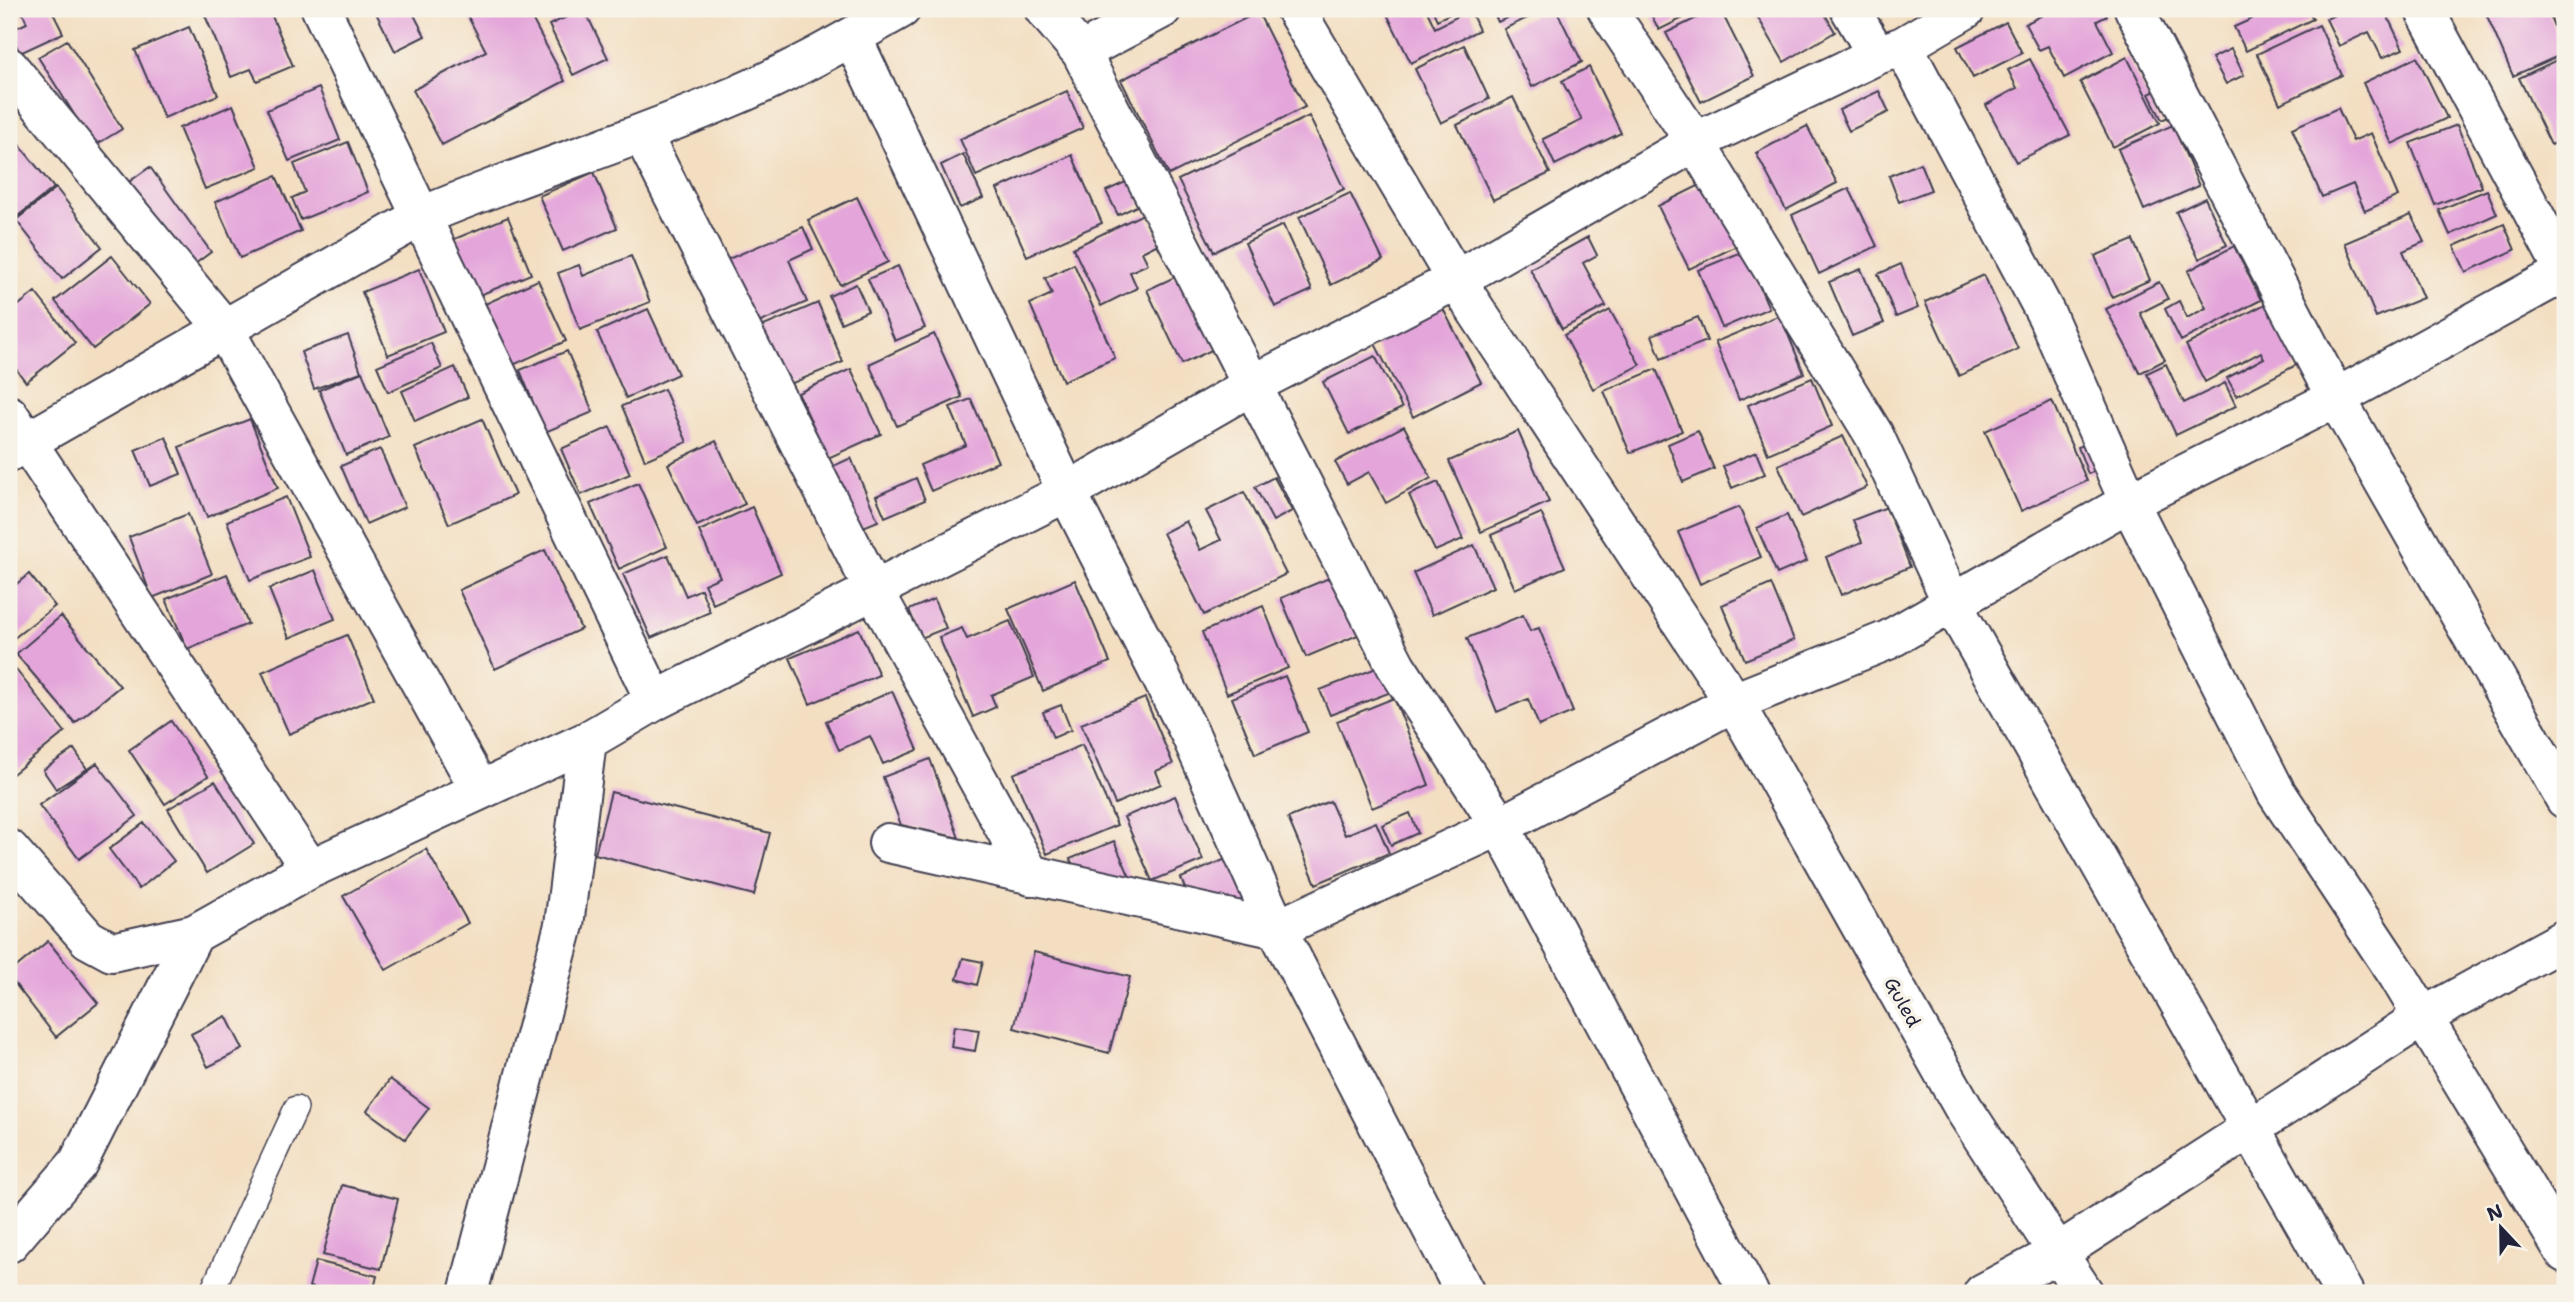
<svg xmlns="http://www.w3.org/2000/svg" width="2574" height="1302" viewBox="0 0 2574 1302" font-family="'Shantell Sans',sans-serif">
  <rect width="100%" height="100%" fill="#f7f3e8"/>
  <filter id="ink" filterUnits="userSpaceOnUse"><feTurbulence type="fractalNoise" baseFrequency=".0143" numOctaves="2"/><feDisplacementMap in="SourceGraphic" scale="14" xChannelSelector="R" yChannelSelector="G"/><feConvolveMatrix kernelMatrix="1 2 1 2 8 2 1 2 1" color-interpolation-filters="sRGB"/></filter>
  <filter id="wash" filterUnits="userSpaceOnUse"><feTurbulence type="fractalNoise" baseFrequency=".00686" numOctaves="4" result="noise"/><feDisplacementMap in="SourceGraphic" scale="28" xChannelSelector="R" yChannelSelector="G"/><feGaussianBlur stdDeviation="1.57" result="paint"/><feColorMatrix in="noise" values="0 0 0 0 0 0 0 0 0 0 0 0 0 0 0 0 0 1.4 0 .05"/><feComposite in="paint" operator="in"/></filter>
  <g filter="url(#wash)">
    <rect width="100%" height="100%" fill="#f3dec1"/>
    <g id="blocks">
      <path fill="#e4a6da" d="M21 9H51L63 33 20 53 9 31 27 23Z
        M215 9H269L293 66 257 81 251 69 231 77 204 13Z
        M374 9H411L425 36 395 51Z
        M464 9H527L565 81 442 145 413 90 486 51Z
        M584 9 608 58 573 75 549 25Z
        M1393 9H1426L1435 28 1470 10 1479 30 1411 63 1386 12Z
        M1432 9H1460L1437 20Z
        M1492 9H1527L1498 22Z
        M1546 9H1556L1582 62 1532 87 1504 29Z
        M1648 9H1701L1659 30Z
        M1715 9H1720L1754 76 1701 102 1666 33Z
        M1753 9H1822L1835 32 1784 62Z
        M2054 9H2104L2107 16 2097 21 2113 52 2064 78 2048 46 2039 50 2025 24Z
        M2247 9H2308L2313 19 2246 51 2234 27 2252 19Z
        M2347 9H2384L2403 49 2382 58 2369 32 2339 46 2326 19Z
        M2484 9H2547L2565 53 2513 76Z
        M1258 12 1305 107 1169 175 1121 80Z
        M2006 22 2022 53 1973 78 1957 47Z
        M2319 25 2342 75 2280 104 2257 54Z
        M189 27 218 95 164 118 135 50Z
        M67 40 122 129 94 146 38 57Z
        M1464 45 1489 99 1441 123 1415 69Z
        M2231 49 2244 75 2226 84 2212 58Z
        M2565 56V139L2551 145 2519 78Z
        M2127 57 2160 123 2113 147 2080 82Z
        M2417 57 2447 118 2392 144 2363 83Z
        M2030 59 2070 135 2016 162 1986 105 2017 88 2008 70Z
        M1589 67 1621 133 1555 165 1543 139 1582 120 1562 81Z
        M2169 84 2182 110 2162 120 2149 94Z
        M319 88 340 140 289 161 267 110Z
        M1067 91 1083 128 976 176 960 139Z
        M1879 91 1889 112 1849 131 1839 110Z
        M1513 97 1550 173 1493 200 1457 125Z
        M233 105 259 167 205 189 179 128Z
        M2338 108 2353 141 2371 133 2398 196 2365 211 2353 184 2322 197 2292 128Z
        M1309 116 1344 189 1214 252 1178 180Z
        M2173 125 2199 186 2144 210 2118 149Z
        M2457 125 2482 187 2435 205 2410 143Z
        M1807 126 1837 183 1786 210 1756 153Z
        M9 132 54 188 10 222 9 221Z
        M348 142 368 192 301 220 292 198 305 192 294 164Z
        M963 154 983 198 960 208 941 165Z
        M1072 155 1102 223 1027 256 997 189Z
        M1920 163 1931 190 1899 202 1889 176Z
        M150 167 211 252 188 269 126 184Z
        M594 172 617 228 563 251 539 196Z
        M276 176 301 231 240 258 215 202Z
        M1130 180 1141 204 1118 215 1106 191Z
        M1710 180 1741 244 1689 269 1658 206Z
        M56 188 102 247 62 279 16 220Z
        M1849 188 1877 246 1819 274 1792 215Z
        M2487 190 2497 214 2450 235 2439 210Z
        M1350 193 1383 260 1331 285 1299 217Z
        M857 197 888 262 840 285 808 220Z
        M2205 198 2227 245 2199 259 2176 212Z
        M1145 213 1160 243 1142 252 1148 264 1130 272 1137 288 1101 306 1073 248Z
        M2411 215 2424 242 2403 251 2423 298 2376 317 2345 243Z
        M508 217 531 274 475 297 452 240Z
        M2504 224 2515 250 2466 272 2454 246Z
        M1283 225 1312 290 1275 307 1245 243Z
        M803 227 813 249 789 260 807 302 754 325 726 260Z
        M1588 237 1597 255 1583 263 1606 306 1562 329 1530 269Z
        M2133 240 2150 280 2112 297 2095 256Z
        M2234 246 2261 300 2181 341 2165 309 2179 301 2187 318 2206 308 2188 271Z
        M1744 251 1769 308 1722 328 1698 270Z
        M112 256 150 304 93 349 55 301Z
        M631 256 650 302 580 330 558 273 579 265 583 276Z
        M1074 264 1115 358 1063 381 1030 304 1052 294 1045 278Z
        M1901 264 1918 308 1896 317 1878 274Z
        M898 266 925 328 895 341 868 279Z
        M419 269 444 332 388 355 362 292Z
        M1861 269 1884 323 1852 336 1829 282Z
        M1181 274 1216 348 1182 364 1147 290Z
        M1984 275 2018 349 1959 376 1925 302Z
        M538 280 566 341 513 365 485 304Z
        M2159 282 2168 299 2140 313 2165 360 2140 373 2106 309Z
        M856 284 868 311 841 323 829 296Z
        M35 292 75 343 26 382 9 360V313Z
        M818 303 843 362 783 387 759 328Z
        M1440 303 1481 382 1413 417 1372 338Z
        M2267 303 2298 364 2237 396 2227 378 2264 358 2261 352 2205 382 2186 345Z
        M648 309 678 374 626 398 597 332Z
        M1610 310 1640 365 1593 389 1564 335Z
        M1780 315 1804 373 1739 400 1715 342Z
        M1698 317 1707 341 1661 359 1652 335Z
        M934 334 962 397 897 426 869 364Z
        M348 335 361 372 314 389 301 352Z
        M431 343 442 368 388 392 377 366Z
        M567 351 593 412 545 432 520 370Z
        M1375 356 1402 408 1349 434 1323 382Z
        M2166 364 2184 403 2225 383 2236 406 2176 435 2147 373Z
        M455 367 468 397 415 421 402 391Z
        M851 369 881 434 828 458 798 393Z
        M1656 369 1682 431 1630 453 1604 391Z
        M362 372 389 437 346 455 319 390Z
        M1812 378 1832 426 1768 454 1748 405Z
        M664 389 687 442 645 460 622 406Z
        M971 399 998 462 931 491 920 465 966 445 950 407Z
        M2052 401 2087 481 2021 511 1985 431Z
        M250 419 278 488 207 517 179 447Z
        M482 419 515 495 449 524 415 448Z
        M1404 426 1431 478 1386 503 1369 472 1347 484 1335 462Z
        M610 427 630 474 581 495 561 449Z
        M1518 431 1549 502 1481 532 1449 461Z
        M1698 431 1714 469 1683 482 1668 444Z
        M1843 436 1867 487 1801 517 1778 465Z
        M166 437 181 474 150 486 135 450Z
        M2097 440 2107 467 2088 474 2078 447Z
        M716 441 745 504 697 526 668 464Z
        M380 449 405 507 366 524 341 466Z
        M1756 452 1765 474 1732 488 1723 466Z
        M851 458 878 521 856 530 829 468Z
        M1274 477 1292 511 1273 521 1255 487Z
        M916 478 925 500 885 517 876 496Z
        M1438 482 1463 539 1435 551 1409 495Z
        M638 483 667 547 619 569 590 504Z
        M1244 492 1286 574 1204 615 1163 533 1186 521 1200 550 1221 540 1206 511Z
        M286 497 310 557 250 580 227 521Z
        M752 507 781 573 713 604 704 584 720 577 699 531Z
        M1739 507 1761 557 1700 584 1678 532Z
        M1887 507 1910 567 1841 595 1826 557 1862 542 1853 520Z
        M1541 513 1565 567 1515 589 1491 535Z
        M188 514 212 574 152 598 129 537Z
        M1787 515 1807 561 1777 574 1757 528Z
        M1474 545 1493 587 1432 615 1413 573Z
        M545 550 581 629 495 669 459 590Z
        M668 555 686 596 701 589 710 612 651 638 623 574Z
        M315 570 335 619 289 638 269 589Z
        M1341 573 1365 632 1306 657 1281 598Z
        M29 574 55 606 9 642V590Z
        M227 574 248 624 187 649 166 599Z
        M1075 580 1110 662 1043 691 1008 609Z
        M1771 584 1794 640 1745 660 1722 605Z
        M934 599 946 628 921 638 909 610Z
        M1263 606 1288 668 1227 694 1202 632Z
        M1523 615 1530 631 1539 628 1573 712 1539 726 1528 699 1497 712 1467 638Z
        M61 616 120 686 75 723 16 654Z
        M1010 621 1034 677 991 695 996 707 973 717 939 637 962 628 967 639Z
        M859 629 879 675 810 704 790 658Z
        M347 635 374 698 289 734 262 672Z
        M9 661 65 732 9 777Z
        M1384 665 1394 691 1330 715 1320 690Z
        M1285 676 1308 732 1255 754 1232 698Z
        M892 691 918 750 883 764 870 736 839 750 826 721Z
        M1145 698 1173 764 1156 771 1161 784 1115 804 1081 724Z
        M1394 698 1429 785 1372 808 1337 721Z
        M1061 705 1071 730 1053 738 1043 712Z
        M171 721 208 776 165 804 129 750Z
        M1082 745 1117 825 1047 854 1013 774Z
        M74 749 87 769 56 789 43 770Z
        M930 759 959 838 901 825 883 777Z
        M97 763 137 816 79 859 39 805Z
        M215 781 254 844 207 873 168 809Z
        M611 792 770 833 754 895 595 854Z
        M1175 796 1203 860 1152 881 1124 817Z
        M1330 801 1345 835 1376 822 1389 853 1316 884 1288 818Z
        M1410 813 1418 833 1391 845 1382 825Z
        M144 823 174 861 139 889 109 849Z
        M1114 841 1133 884 1077 874 1070 859Z
        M426 849 468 923 386 970 343 896Z
        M1233 856 1254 908 1187 894 1181 878Z
        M48 941 98 1003 56 1037 9 976V973Z
        M1034 952 1130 977 1109 1053 1014 1028Z
        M963 958 983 962 977 985 957 979Z
        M226 1016 243 1049 208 1067 191 1034Z
        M954 1026 979 1030 975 1051 951 1047Z
        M390 1079 429 1108 405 1139 367 1111Z
        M342 1185 398 1199 381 1269 323 1255Z
        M316 1261 377 1276 373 1293H334L309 1287Z"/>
    </g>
  </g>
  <g filter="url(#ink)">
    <use href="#blocks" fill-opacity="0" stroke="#413e4f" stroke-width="2"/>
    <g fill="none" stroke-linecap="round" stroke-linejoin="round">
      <defs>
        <path id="lane" d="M211 1293 296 1108"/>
        <path id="street" d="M321 9 655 701
          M1044 9 1081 52 1396 666 1500 826 1734 702 1888 640 2129 502 2336 398 2565 272 2424 9
          M1295 9 1456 280 1734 702 1964 1109 2084 1293
          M1607 9 1695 142 1874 435 1953 605 2344 1293
          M1850 9 1877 55
          M2134 9 2336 398 2565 799
          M852 37 1067 492 1191 736 1277 929 1465 1293
          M1903 46 2047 316 2129 502 2276 792 2397 974 2565 1253
          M1081 52 1162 9
          M9 67 223 327 480 790
          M642 134 875 592 1031 876
          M9 415 310 869
          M9 452 420 217C521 174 625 143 725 100 786 75 844 41 901 9
          M888 843 1277 929 1500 826 1749 1293
          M9 849 88 939 112 952 194 934 310 869 587 741 655 701 1067 492 1254 384 1456 280 1695 142 1877 55 1903 46 1966 9
          M9 1243 78 1163 194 934
          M468 1293 564 925 587 741
          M1983 1293 2058 1253 2421 1018 2565 939"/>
      </defs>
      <use href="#lane" stroke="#413e4f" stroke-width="26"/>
      <use href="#street" stroke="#413e4f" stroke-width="42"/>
      <use href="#lane" stroke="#fff" stroke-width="23"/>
      <use href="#street" stroke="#fff" stroke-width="38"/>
    </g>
  </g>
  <g text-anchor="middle" stroke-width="7" stroke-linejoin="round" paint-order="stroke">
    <g font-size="19" fill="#22223b" stroke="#f7f3e8">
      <text transform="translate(1903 1002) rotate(61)" y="7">Guled</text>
    </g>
  </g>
  <rect width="2574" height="1302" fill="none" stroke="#f7f3e8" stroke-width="35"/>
  <g transform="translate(2501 1228) rotate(338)" stroke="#f7f3e8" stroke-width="5" paint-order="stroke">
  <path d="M0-5L12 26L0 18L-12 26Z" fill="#22223b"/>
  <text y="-10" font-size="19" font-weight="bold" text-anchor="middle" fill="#22223b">N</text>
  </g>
</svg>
